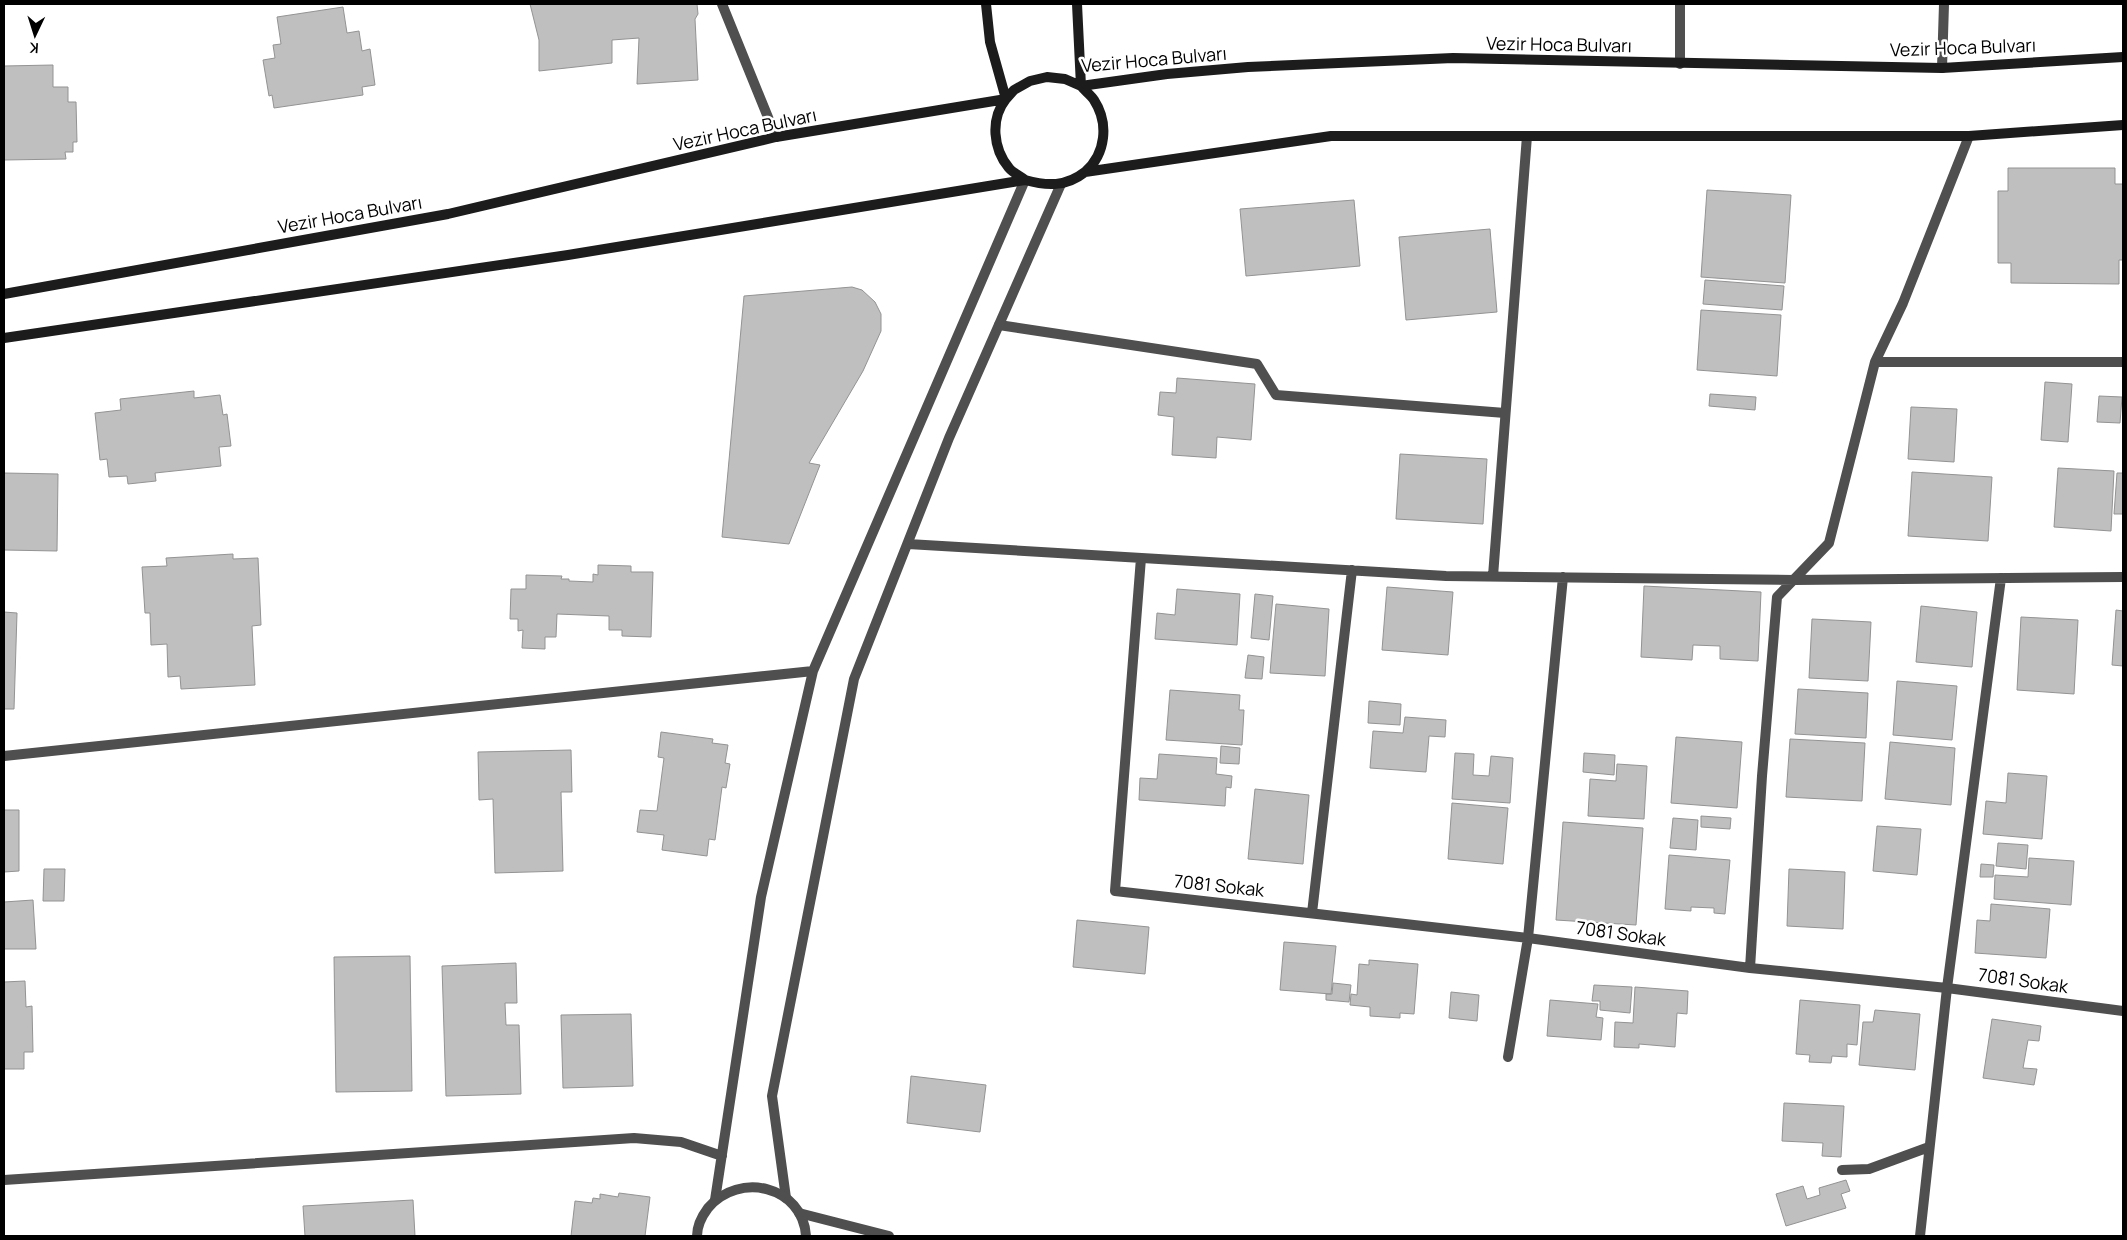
<svg xmlns="http://www.w3.org/2000/svg" width="2127" height="1240" viewBox="0 0 2127 1240" font-family="Manrope,sans-serif">
  <rect width="100%" height="100%" fill="#fff"/>
  <path fill="#bfbfbf" stroke="#939393" d="M530 4H697L698 14 695 19 698 80 637 84 639 38 612 40V63L539 71V40Z
    M343 7 347 33 359 31 362 51 370 49 375 85 362 87 363 95 274 108 272 95 269 96 263 60 275 58 273 45 281 44 277 17Z
    M53 65V87H68V102H76L77 142H73V152H65L66 159 4 160V66Z
    M2008 168H2115V184H2123V260H2119V284L2011 283V263H1998V191H2008Z
    M1707 190 1791 195 1785 283 1701 277Z
    M1354 200 1360 266 1246 276 1240 209Z
    M1490 229 1497 312 1406 320 1399 237Z
    M1705 280 1784 286 1782 310 1703 304Z
    M852 287 862 290 875 302 881 314V331L863 371 809 463 820 465 789 544 722 537 744 296Z
    M1701 310 1781 315 1777 376 1697 370Z
    M1177 378 1255 384 1251 440 1217 437 1216 458 1172 455 1174 417 1158 415 1160 392 1176 393Z
    M2045 382 2072 384 2068 442 2041 440Z
    M194 391V398L220 395 223 415 227 414 231 446 219 447 221 466 155 473 156 481 128 484 127 476 109 477 107 459 100 460 95 413 121 410 120 399Z
    M1710 394 1756 397 1755 410 1709 406Z
    M2099 396 2122 397 2120 423 2097 422Z
    M1911 407 1957 409 1954 462 1908 459Z
    M1400 454 1487 459 1483 524 1396 519Z
    M2058 468 2114 471 2111 531 2054 527Z
    M1912 472 1992 477 1988 541 1908 536Z
    M4 473 58 474 57 551 4 550Z
    M2117 473H2123V514H2114Z
    M233 554V559L258 558 261 625 252 626 255 685 181 689 180 676 168 677 167 644 151 645 150 613H145L142 567 167 566 166 558Z
    M598 565 631 566V572H653L651 637 622 636V630H609V616L557 614 556 637H545V649L522 648 523 630 518 631V619H510L511 589H526V575L562 576 561 579H569V581L593 582V574L598 575Z
    M1644 586 1761 592 1758 661 1720 659V646L1693 645 1692 660 1641 657Z
    M1387 587 1453 592 1448 655 1382 650Z
    M1177 589 1240 594 1237 645 1155 639 1157 613 1175 615Z
    M1255 594 1273 596 1269 640 1251 638Z
    M1276 604 1329 609 1325 676 1270 673Z
    M1921 606 1977 612 1972 667 1916 662Z
    M2116 610 2123 611V666L2112 665Z
    M4 612 17 613 14 709H4Z
    M2021 617 2078 620 2074 694 2017 690Z
    M1812 619 1871 622 1868 681 1809 678Z
    M1248 655 1264 657 1262 679 1245 678Z
    M1897 681 1957 686 1952 740 1893 735Z
    M1798 689 1868 693 1866 738 1795 734Z
    M1170 690 1240 695 1239 710H1244L1242 745 1166 740Z
    M1369 701 1401 704 1400 725 1368 723Z
    M1405 717 1446 720 1445 737 1429 736 1426 772 1370 768 1373 731 1403 733Z
    M661 732 713 739 712 743 728 745 725 763 730 764 726 788 722 787 715 840 709 839 707 856 662 850 664 835 637 832 640 810 657 811 664 758 658 757Z
    M1676 737 1742 742 1737 808 1671 803Z
    M1790 739 1865 743 1862 801 1786 797Z
    M1890 742 1955 748 1951 805 1885 799Z
    M1221 746 1240 748 1239 764 1220 763Z
    M571 750 572 792H561L563 871 495 873 493 799 479 800 478 752Z
    M1455 753 1474 754 1473 775 1489 776 1491 756 1513 758 1510 803 1452 799Z
    M1584 753 1615 755 1614 775 1583 772Z
    M1159 754 1217 758 1216 774 1232 776 1231 788 1226 787 1225 806 1139 800 1140 778 1157 779Z
    M1617 764 1647 766 1644 819 1588 816 1590 779 1616 781Z
    M2008 773 2047 776 2042 839 1983 834 1986 801 2006 803Z
    M1255 789 1309 795 1303 864 1248 859Z
    M1452 803 1508 808 1503 864 1448 859Z
    M4 810H19V871L4 872Z
    M1701 816 1731 818 1730 829 1701 827Z
    M1673 818 1698 820 1696 850 1670 848Z
    M1563 822 1643 828 1636 925 1556 920Z
    M1877 826 1921 829 1917 875 1873 871Z
    M1998 843 2028 845 2026 869 1996 866Z
    M1669 855 1730 860 1725 914 1714 913V908L1691 907V911L1665 909Z
    M2029 858 2074 861 2071 905 1994 899 1995 875 2028 877Z
    M1981 864 1994 865 1993 877H1980Z
    M44 869H65L64 901H43Z
    M1789 869 1845 872 1843 929 1787 926Z
    M33 900 36 949H4V902Z
    M1991 904 2050 909 2046 958 1975 953 1977 920 1990 921Z
    M1077 920 1149 927 1145 974 1073 967Z
    M1284 942 1336 946 1331 994 1280 990Z
    M410 956 412 1091 336 1092 334 957Z
    M1369 960 1418 964 1414 1014 1400 1013V1018L1370 1016V1007L1350 1005 1351 994 1357 995 1359 964 1369 965Z
    M516 963 517 1003H505L506 1025H519L521 1094 446 1096 442 966Z
    M25 981 26 1007 32 1006 33 1052H24V1069H4V982Z
    M1333 983 1351 985 1349 1002 1326 1000V994H1332Z
    M1594 985 1632 987 1630 1013 1600 1010V1001H1592Z
    M1635 987 1688 991 1687 1014 1677 1013 1675 1047 1639 1044V1048L1614 1047 1615 1022 1633 1023Z
    M1451 992 1479 995 1477 1021 1449 1018Z
    M1550 1000 1598 1004 1596 1017 1603 1018 1601 1040 1547 1036Z
    M1800 1000 1860 1005 1857 1045 1847 1044V1057L1832 1056 1831 1063 1809 1062 1810 1055 1796 1054Z
    M1875 1010 1920 1014 1915 1070 1859 1065 1863 1022H1873Z
    M631 1014 633 1086 563 1088 561 1015Z
    M1992 1019 2041 1026 2039 1041 2028 1040 2023 1068 2037 1069 2034 1085 1983 1078Z
    M911 1076 986 1085 980 1132 907 1123Z
    M1784 1103 1844 1106 1841 1157 1822 1156 1823 1143 1782 1141Z
    M1846 1180 1850 1191 1841 1194 1846 1208 1786 1226 1776 1194 1803 1186 1807 1199 1820 1195 1819 1188Z
    M619 1193 650 1197 645 1236H571L575 1201 592 1203 593 1198 600 1199V1194L618 1197Z
    M413 1200 415 1236H305L303 1206Z"/>
  <g fill="none" stroke-linecap="round" stroke-linejoin="round">
    <path stroke="#4f4f4f" stroke-width="10" d="M722 4 776 137
      M999 325 1257 364 1276 395 1505 413"/>
    <path stroke="#4f4f4f" stroke-width="10" d="M1680 64V4
      M1942 68 1944 4
      M1875 362H2123
      M908 544 1446 576 1794 580 2123 577
      M1141 558 1115 891 1528 938 1750 968 1947 988 2123 1011
      M1493 576 1527 136
      M4 756 813 671
      M1312 913 1352 570
      M1750 968 1762 776 1777 597 1829 543 1875 362 1903 303 1969 136
      M1508 1057 1528 938 1563 577
      M1842 1170 1869 1169 1929 1147
      M4 1180 634 1138 681 1142 722 1156
      M786 1198 772 1096 854 679 949 438 1061 184
      M715 1200 761 897 813 671 1025 180
      M799 1213 889 1236
      M1920 1236 1947 988 2001 578"/>
    <path stroke="#4f4f4f" stroke-width="10" d="M697 1236C697 1226 702 1216 708 1208 739 1171 803 1186 806 1236"/>
    <path stroke="#1c1c1c" stroke-width="10" d="M986 4 990 42 1006 99C990 119 993 149 1009 168 1013 173 1020 176 1025 180
      M1077 4 1081 86C1085 91 1091 95 1094 100 1109 123 1106 154 1085 172
      M4 294 448 214 776 137 1006 99 1014 90 1030 81 1047 77 1065 79 1081 86 1167 74 1248 67 1453 58 1942 68 2123 57
      M4 338 568 255 1025 180C1047 186 1066 187 1085 172L1331 136H1969L2123 125"/>
  </g>
  <g text-anchor="middle" stroke-width="5" stroke-linejoin="round" paint-order="stroke">
    <g font-size="18" fill="#000" stroke="#fff">
      <text transform="translate(1559 45) rotate(1)" y="6">Vezir Hoca Bulvarı</text>
      <text transform="translate(1963 48) rotate(-2)" y="6">Vezir Hoca Bulvarı</text>
      <text transform="translate(1154 60) rotate(-5)" y="6">Vezir Hoca Bulvarı</text>
      <text transform="translate(745 130) rotate(-12)" y="6">Vezir Hoca Bulvarı</text>
      <text transform="translate(350 215) rotate(-10)" y="6">Vezir Hoca Bulvarı</text>
      <text transform="translate(1219 886) rotate(6)" y="6">7081 Sokak</text>
      <text transform="translate(1621 934) rotate(8)" y="6">7081 Sokak</text>
      <text transform="translate(2023 981) rotate(8)" y="6">7081 Sokak</text>
    </g>
  </g>
  <rect width="2127" height="1240" fill="none" stroke="#000000" stroke-width="10"/>
  <g transform="translate(35 35) rotate(184)" stroke="#ffffff" stroke-width="4" paint-order="stroke">
  <path d="M0-4L9 19L0 12L-9 19Z" fill="#000000"/>
  <text y="-8" font-size="14" font-weight="bold" text-anchor="middle" fill="#000000">K</text>
  </g>
</svg>
